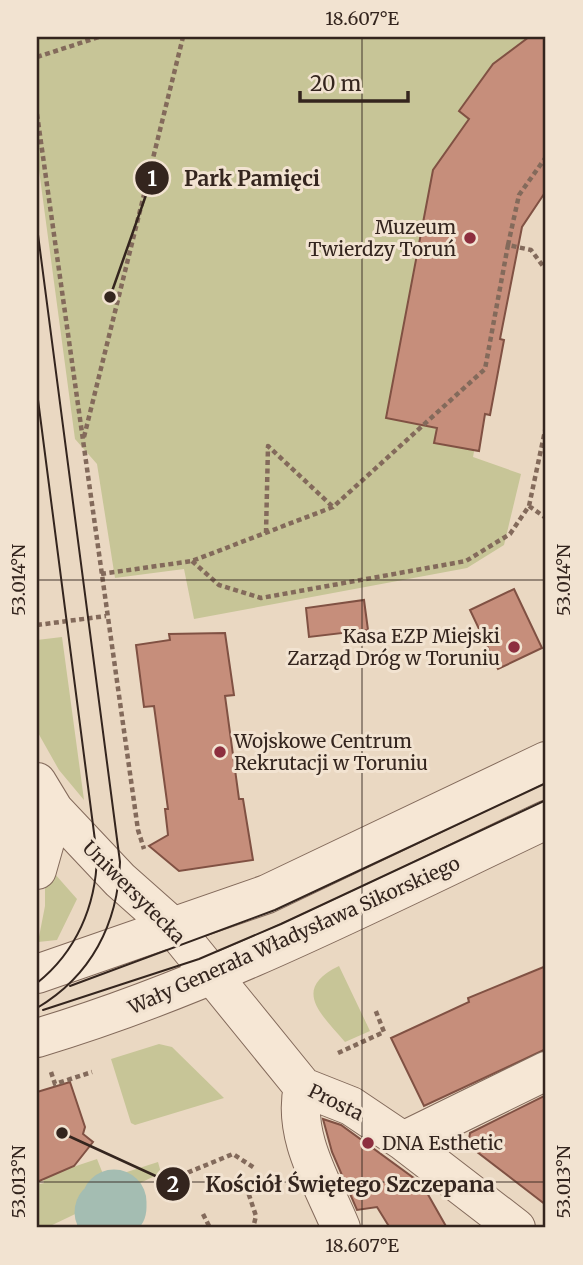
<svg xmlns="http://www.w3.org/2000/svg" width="583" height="1265" viewBox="0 0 583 1265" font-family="Merriweather,serif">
  <rect width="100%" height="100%" fill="#ead8c2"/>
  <path fill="#c7c597" d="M37 37H546V179L516 226 473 457 521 474 504 545 467 568 194 619 184 569 115 578 97 464 75 439 37 155Z
    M62 637 84 800 59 770 37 731V640Z
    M54 873 77 899 57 940 38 942 45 906V875Z
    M339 966 370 1031 345 1042C321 1014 291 989 339 966Z
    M159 1044 172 1047 224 1098 135 1125 131 1123 111 1059Z
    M97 1159 105 1179 158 1162 161 1173 46 1228H37V1178L40 1184 44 1183 43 1177Z"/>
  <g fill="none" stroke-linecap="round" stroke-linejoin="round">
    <path stroke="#a4bdb2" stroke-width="65" d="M107 1212 114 1207V1202"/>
  </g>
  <path fill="#c68e7b" stroke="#805143" stroke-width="2" d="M529 37H546V191L522 227 500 339 504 340 490 415 485 414 479 451 434 443 437 428 386 418 433 170 469 119 459 111 493 64Z
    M514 589 542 648 498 669 470 610Z
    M364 600 368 630 309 637 306 608Z
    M225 633 234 695 225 696 239 799H243L253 860 179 871 149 846 168 835 165 809H168L154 706 144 707 136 645 170 640 169 634Z
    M546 966V1049L424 1106 391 1038 469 1002 468 998Z
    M70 1082 85 1127 83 1134 93 1142 74 1166 37 1182V1092Z
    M546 1095V1205L468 1145 470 1133Z
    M323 1119 341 1125 422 1184 447 1228H390L377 1207 357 1210 332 1152Z"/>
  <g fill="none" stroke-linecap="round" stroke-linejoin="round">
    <defs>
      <path id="minor" d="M37 782 54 810 120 880 173 927 303 1087 351 1106 403 1141 516 1228
        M37 870 54 810
        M37 974 267 894 546 761
        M37 1038C214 985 379 899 546 820
        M303 1087C292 1136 323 1184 341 1228
        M403 1141 546 1071"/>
    </defs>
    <use href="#minor" stroke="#836a5b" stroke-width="40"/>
    <path stroke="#836a5b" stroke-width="4.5" stroke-dasharray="5 3.5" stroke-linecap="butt" d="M37 57 99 37
      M37 114 138 830 144 849
      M508 245 519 195 546 157
      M84 437 183 37
      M529 506 546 518
      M266 533 268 446 333 507
      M192 561 219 585 261 598 466 561 510 534 529 506 546 426
      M101 574 192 561 333 507 485 369 508 245 531 250 546 270
      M37 625 106 616
      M338 1053 384 1032 375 1009
      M51 1072 55 1084 92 1072
      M172 1179 233 1154 256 1169
      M246 1186 256 1216 253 1228
      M203 1214 210 1228"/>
    <use href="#minor" stroke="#f6e7d5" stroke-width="38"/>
    <path stroke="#34251e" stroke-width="2" d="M37 227 120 862C118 924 91 976 37 1008
      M37 392 97 856C96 906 76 952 37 983
      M70 986 275 910 546 783
      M43 1010 199 959 281 924 546 800"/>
  </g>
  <path fill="none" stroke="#34251e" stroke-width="2" stroke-opacity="0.45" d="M362 37V1228M37 580H546M37 1182H546"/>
  <g fill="#8d2f3f" stroke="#f2e3d1" stroke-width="2.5">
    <circle cx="470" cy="238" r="7"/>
    <circle cx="514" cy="647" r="7"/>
    <circle cx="220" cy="752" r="7"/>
    <circle cx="368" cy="1143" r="7"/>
  </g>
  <g text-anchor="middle" stroke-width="6" stroke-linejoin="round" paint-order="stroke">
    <g font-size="19" fill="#34251e" stroke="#f2e3d1" text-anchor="end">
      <text x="456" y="234">Muzeum<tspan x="456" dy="22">Twierdzy Toruń</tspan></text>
      <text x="500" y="643">Kasa EZP Miejski<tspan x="500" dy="22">Zarząd Dróg w Toruniu</tspan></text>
      <text x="234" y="748" text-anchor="start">Wojskowe Centrum<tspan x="234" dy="22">Rekrutacji w Toruniu</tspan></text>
      <text x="382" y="1150" text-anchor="start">DNA Esthetic</text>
    </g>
    <g font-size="19" fill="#34251e" stroke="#f2e3d1">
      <text transform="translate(134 892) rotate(45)" y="7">Uniwersytecka</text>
      <text transform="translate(294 935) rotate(-24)" y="7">Wały Generała Władysława Sikorskiego</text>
      <text transform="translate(336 1102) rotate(26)" y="7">Prosta</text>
    </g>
  </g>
  <path fill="none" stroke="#34251e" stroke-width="2.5" d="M110 297L152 178M62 1133L173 1184"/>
  <g fill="#34251e" stroke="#f2e3d1" stroke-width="2.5">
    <circle cx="110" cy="297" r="7"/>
    <circle cx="62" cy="1133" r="7"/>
    <circle cx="152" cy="178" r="18"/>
    <circle cx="173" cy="1184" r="18"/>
  </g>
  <g font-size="21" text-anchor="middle" font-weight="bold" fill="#fff">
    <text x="152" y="186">1</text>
    <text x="173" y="1192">2</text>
  </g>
  <g font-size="21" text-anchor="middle" font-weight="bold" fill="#34251e" stroke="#f2e3d1" stroke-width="6" stroke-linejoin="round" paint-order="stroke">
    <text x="252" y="186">Park Pamięci</text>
    <text x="350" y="1192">Kościół Świętego Szczepana</text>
  </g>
  <rect width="583" height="1265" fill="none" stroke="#f2e3d1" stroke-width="77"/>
  <path d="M300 91v10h108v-10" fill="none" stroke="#34251e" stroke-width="3.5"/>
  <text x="310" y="91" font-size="21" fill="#34251e" stroke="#f2e3d1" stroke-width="5" paint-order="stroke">20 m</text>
  <rect x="38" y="38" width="506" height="1188" fill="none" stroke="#34251e" stroke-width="2.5"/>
  <g font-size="18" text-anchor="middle" fill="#34251e">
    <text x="362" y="25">18.607°E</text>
    <text transform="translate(19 580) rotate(-90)" y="6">53.014°N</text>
    <text transform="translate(564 580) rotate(-90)" y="6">53.014°N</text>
    <text transform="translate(19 1182) rotate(-90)" y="6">53.013°N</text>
    <text transform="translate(564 1182) rotate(-90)" y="6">53.013°N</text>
    <text x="362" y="1252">18.607°E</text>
  </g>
</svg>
